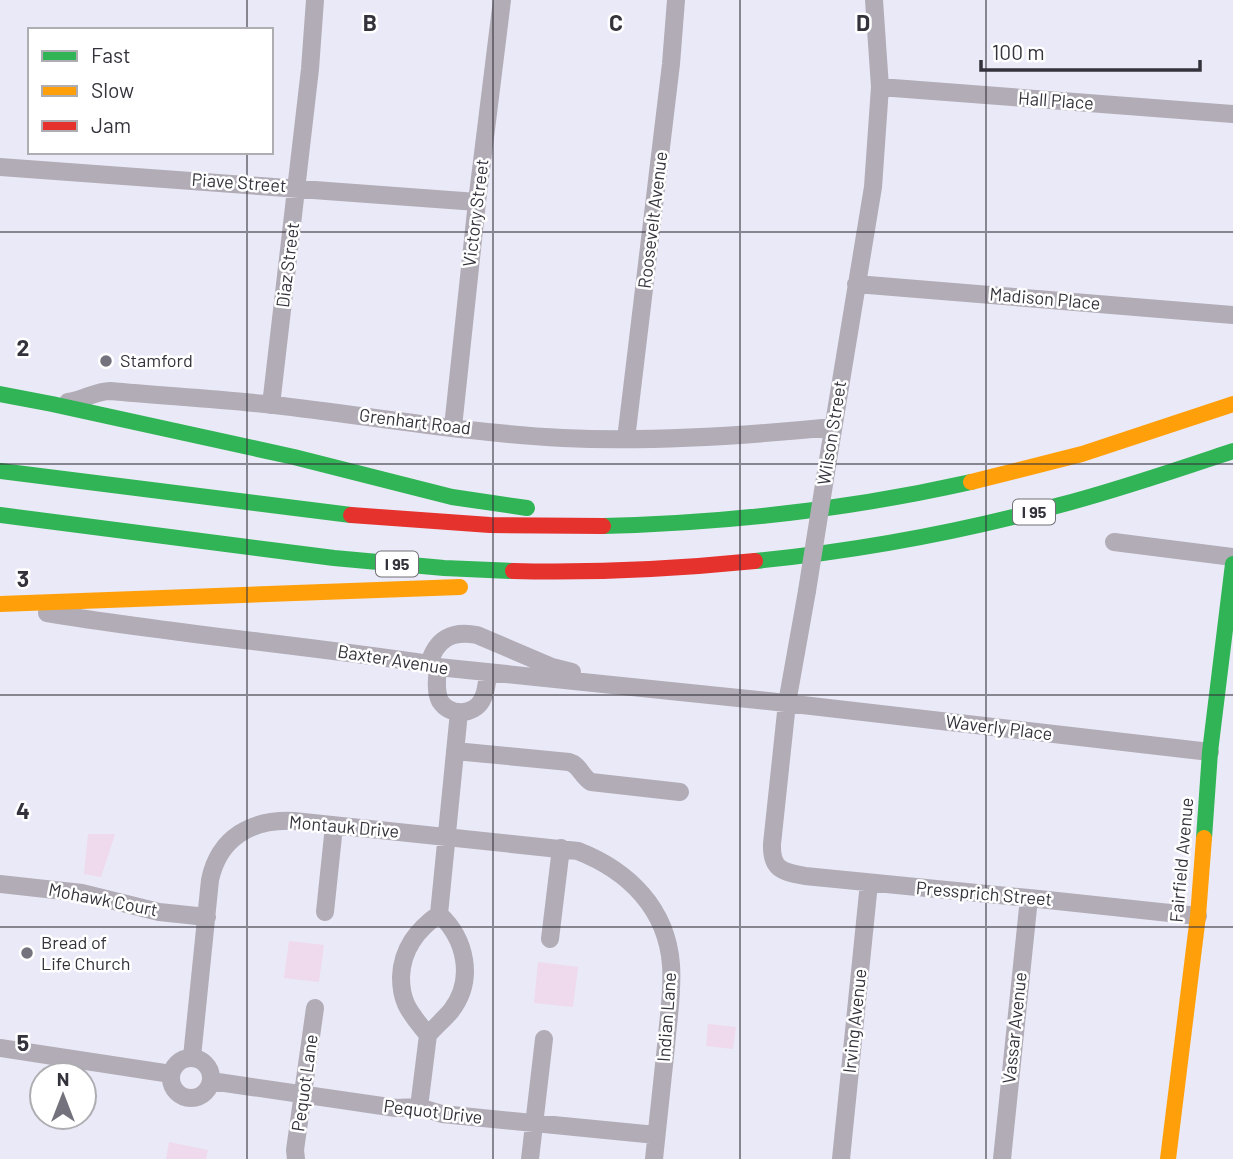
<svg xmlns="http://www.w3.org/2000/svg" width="1233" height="1159" viewBox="0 0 1233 1159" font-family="Barlow,sans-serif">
  <rect width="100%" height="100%" fill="#eae9f7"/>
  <path fill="#efd9ec" d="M88 834H115L101 877 84 874Z
    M289 941 324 945 319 982 284 978Z
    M538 962 578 967 573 1007 534 1003Z
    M708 1024 736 1027 733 1049 706 1046Z
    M169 1142 208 1150 206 1159H166Z"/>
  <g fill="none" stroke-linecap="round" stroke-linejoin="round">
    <path stroke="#b1acb6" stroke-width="18" d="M880 87 1233 114
      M0 167 477 202
      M856 284 1233 315
      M68 402C83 400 96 391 110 391 165 396 219 399 274 405 370 416 467 433 563 438 653 442 744 436 833 427
      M271 405 310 69 315 0
      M453 427 477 202 502 0
      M626 439 671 64 676 0
      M826 472 873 187 880 87 874 0
      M1114 542 1233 557
      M807 591 787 703 772 844C771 870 783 872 805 876L1029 898 1198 916
      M47 613C174 634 302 645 429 664L438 667 768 701 1210 752
      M429 664C436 639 452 630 477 635L552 667 572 672
      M438 667C437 678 435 691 440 701 450 717 474 715 482 700 487 691 487 681 488 672
      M455 751 569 762C580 765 581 776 591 782L680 792
      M0 884 82 893 159 912 207 917
      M325 912 334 826
      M439 914 459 712
      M550 939 561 848
      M428 1035C420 1025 411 1015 406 1004 402 995 401 986 401 977 402 949 417 930 439 914
      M428 1035C435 1027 444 1019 451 1011 475 980 466 939 439 914
      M0 1048 171 1074
      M192 1057 210 880C219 837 252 819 294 821L578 851C629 871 667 909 671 965 673 992 668 1020 666 1046 662 1084 658 1121 654 1159
      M171 1078a20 20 0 1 1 40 0a20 20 0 1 1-40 0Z
      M211 1081 396 1108 419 1107 442 1114 656 1135
      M419 1107 428 1035
      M296 1159 295 1150 315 1008
      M530 1159 544 1039
      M841 1159 869 883
      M1002 1159 1029 898"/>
    <path stroke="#30b455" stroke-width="16" d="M0 394 52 404
      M52 404 294 457 452 497 527 508
      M0 471 351 515
      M0 515 334 558 444 568 513 571
      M603 526C727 523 851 509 971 482
      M755 561C858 551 960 532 1060 505 1118 490 1176 470 1233 451
      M1204 838 1210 752 1233 564"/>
    <path stroke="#ff9f0a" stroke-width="16" d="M971 482 1082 454 1233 404
      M0 604 460 587
      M1168 1159 1198 916 1204 838"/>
    <path stroke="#e5322d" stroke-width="16" d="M351 515 490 525 603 526
      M513 571C594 573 675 569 755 561"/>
    <path stroke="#b1acb6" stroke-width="18" d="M807 591 826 472"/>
  </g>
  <path fill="none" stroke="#34333c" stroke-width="2" stroke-opacity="0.55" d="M247 0V30M493 0V1159M740 0V1159M986 0V1159M247 152V1159M0 232H1233M0 464H1233M0 695H1233M0 927H1233"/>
  <g fill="#74737d" stroke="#fff" stroke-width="2.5">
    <circle cx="106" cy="361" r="7"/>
    <circle cx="27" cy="953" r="7"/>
  </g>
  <g text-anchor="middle" stroke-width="5" stroke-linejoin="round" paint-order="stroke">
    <g fill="#fff" stroke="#717076" stroke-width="2">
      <rect x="1013" y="499.5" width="42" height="25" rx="5"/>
      <rect x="376" y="551.5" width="42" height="25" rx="5"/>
    </g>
    <g font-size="16" font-weight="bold" fill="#34333c">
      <text x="1034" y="518">I 95</text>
      <text x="397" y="570">I 95</text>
    </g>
    <g font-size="18" fill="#34333c" stroke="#fff">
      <text transform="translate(1056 101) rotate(4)" y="6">Hall Place</text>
      <text transform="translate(239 183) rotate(4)" y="6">Piave Street</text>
      <text transform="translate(476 213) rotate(-83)" y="6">Victory Street</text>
      <text transform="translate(653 220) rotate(-83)" y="6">Roosevelt Avenue</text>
      <text transform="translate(288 265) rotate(-83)" y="6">Diaz Street</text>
      <text transform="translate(1045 299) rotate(5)" y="6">Madison Place</text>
      <text transform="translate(415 422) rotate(7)" y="6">Grenhart Road</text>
      <text transform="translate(832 433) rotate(-81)" y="6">Wilson Street</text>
      <text transform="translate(393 660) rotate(9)" y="6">Baxter Avenue</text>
      <text transform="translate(999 728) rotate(7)" y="6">Waverly Place</text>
      <text transform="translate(344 827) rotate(5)" y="6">Montauk Drive</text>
      <text transform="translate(1182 860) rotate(-85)" y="6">Fairfield Avenue</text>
      <text transform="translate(984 894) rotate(5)" y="6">Pressprich Street</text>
      <text transform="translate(103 900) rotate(11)" y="6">Mohawk Court</text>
      <text transform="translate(667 1017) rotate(-86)" y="6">Indian Lane</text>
      <text transform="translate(855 1021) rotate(-84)" y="6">Irving Avenue</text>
      <text transform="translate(1015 1028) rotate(-84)" y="6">Vassar Avenue</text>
      <text transform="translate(305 1083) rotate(-82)" y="6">Pequot Lane</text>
      <text transform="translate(433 1112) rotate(7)" y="6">Pequot Drive</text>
    </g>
    <g font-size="18" fill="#34333c" stroke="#fff" text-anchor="start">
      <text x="120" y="367">Stamford</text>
      <text x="41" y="949">Bread of<tspan x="41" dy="21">Life Church</tspan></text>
    </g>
  </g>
  <g font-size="23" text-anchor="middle" font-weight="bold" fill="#34333c" stroke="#fff" stroke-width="5" stroke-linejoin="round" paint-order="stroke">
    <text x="370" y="31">B</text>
    <text x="616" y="31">C</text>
    <text x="863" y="31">D</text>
    <text x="23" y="356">2</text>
    <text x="23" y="587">3</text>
    <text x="23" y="819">4</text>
    <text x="23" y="1051">5</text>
  </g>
  <rect x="28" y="28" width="245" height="126" fill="#ffffff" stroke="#aeadb1" stroke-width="2"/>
  <rect x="42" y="51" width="35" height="10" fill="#30b455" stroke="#aeadb1" stroke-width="2"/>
  <text x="91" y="63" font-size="21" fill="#34333c">Fast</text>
  <rect x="42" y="86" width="35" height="10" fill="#ff9f0a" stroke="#aeadb1" stroke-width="2"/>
  <text x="91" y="98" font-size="21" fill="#34333c">Slow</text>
  <rect x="42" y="121" width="35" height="10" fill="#e5322d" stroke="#aeadb1" stroke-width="2"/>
  <text x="91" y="133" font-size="21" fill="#34333c">Jam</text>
  <g transform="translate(63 1096)"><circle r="33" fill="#ffffff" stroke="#aeadb1" stroke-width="2"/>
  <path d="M0-5L12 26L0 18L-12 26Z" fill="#74737d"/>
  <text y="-10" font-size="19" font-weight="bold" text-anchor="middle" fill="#34333c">N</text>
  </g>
  <path d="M981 60v10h219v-10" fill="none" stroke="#34333c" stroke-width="3.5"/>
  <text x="992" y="60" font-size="21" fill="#34333c" stroke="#ffffff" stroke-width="5" paint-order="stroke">100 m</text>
</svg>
